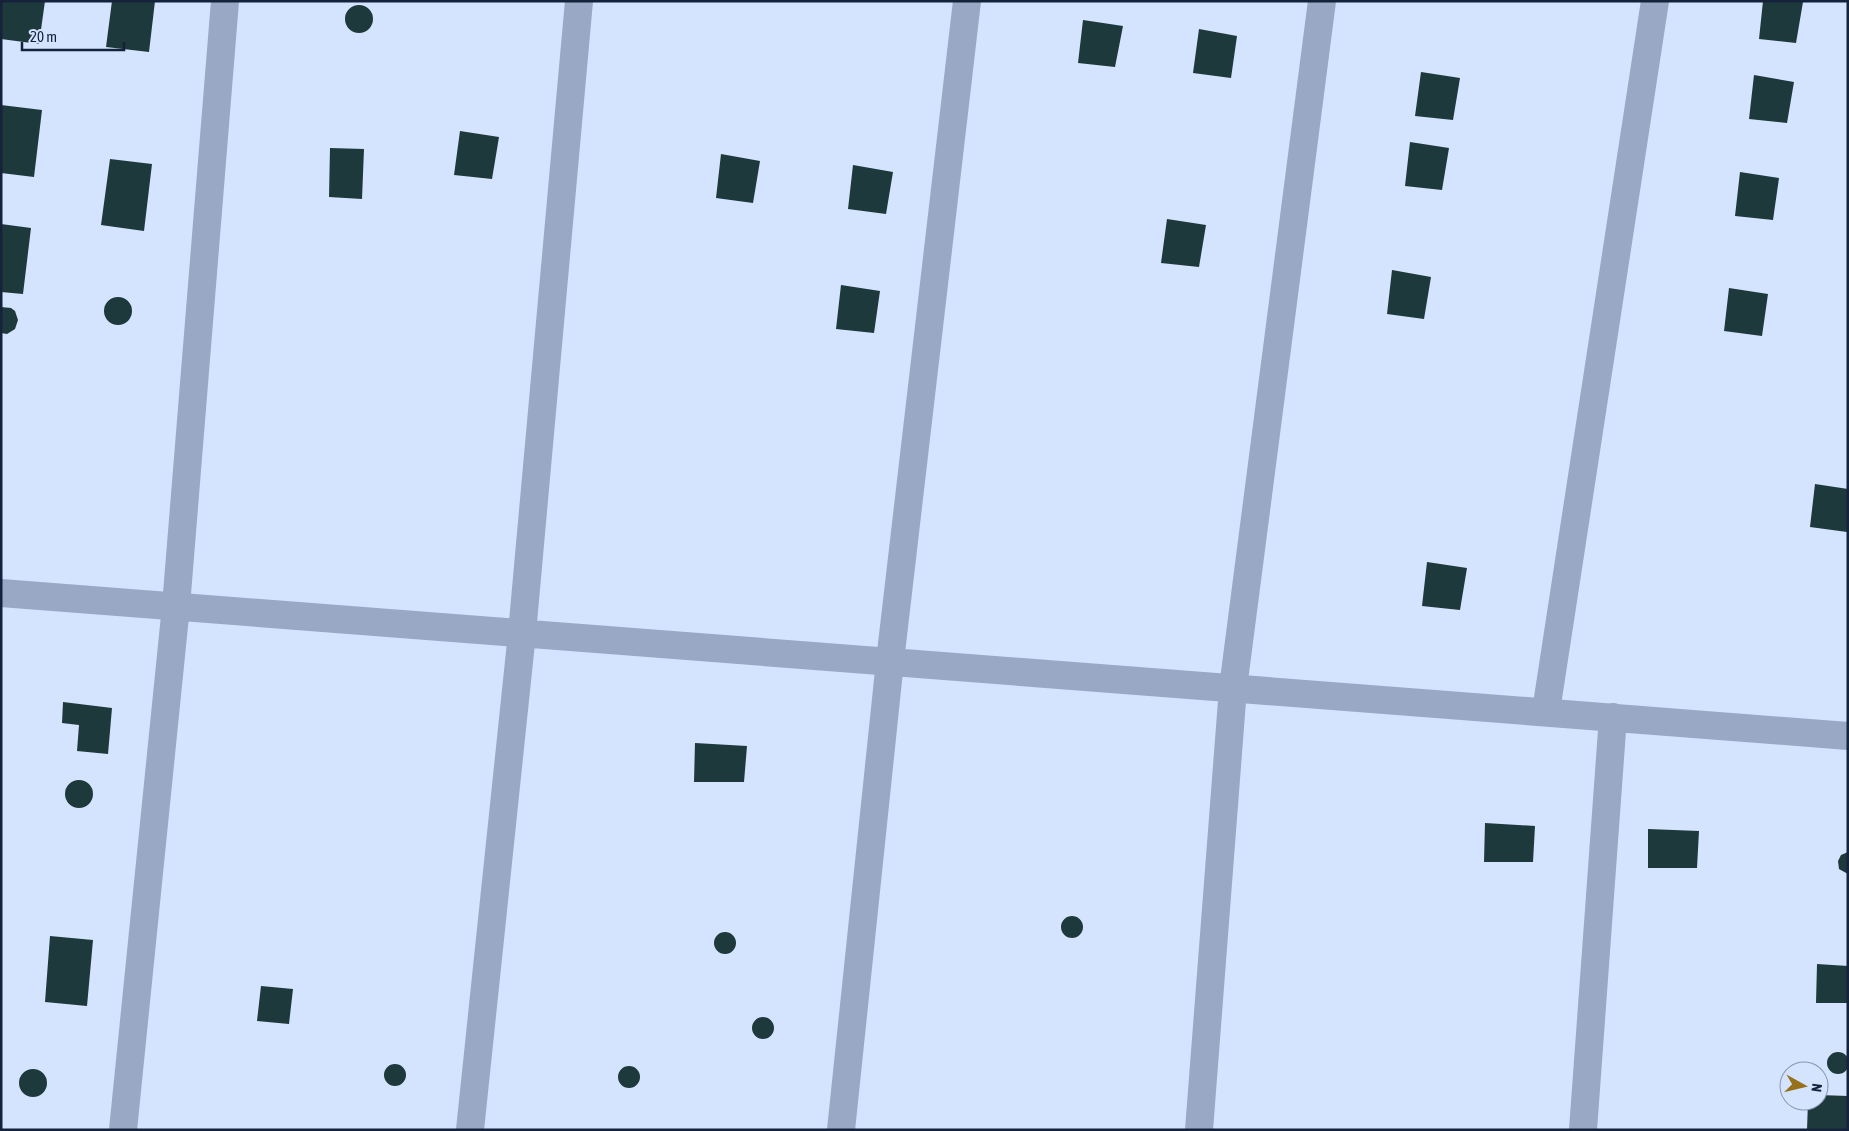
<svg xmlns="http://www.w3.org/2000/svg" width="1849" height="1131" viewBox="0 0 1849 1131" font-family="'Asap Condensed',sans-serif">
  <rect width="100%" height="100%" fill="#d4e3fe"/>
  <path fill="#1e393b" d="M1 1H45L39 44 1 39Z
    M112 1H155L149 52 106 47Z
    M1763 1 1803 2 1796 43 1759 39Z
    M345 19a14 14 0 1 1 28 0a14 14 0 1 1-28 0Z
    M1083 20 1123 26 1115 67 1078 63Z
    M1199 29 1237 36 1231 78 1193 73Z
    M1421 72 1460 78 1453 120 1415 116Z
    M1754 75 1794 82 1787 123 1749 119Z
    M1 105 42 110 34 177 1 173Z
    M460 131 499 137 492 179 454 175Z
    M1410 142 1449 148 1442 190 1405 186Z
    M330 148 364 149 362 199 329 197Z
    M721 154 760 161 753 203 716 198Z
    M110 159 152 164 144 231 101 225Z
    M853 165 893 172 886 214 848 209Z
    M1740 172 1779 178 1773 220 1735 216Z
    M1167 219 1206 225 1199 267 1161 263Z
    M1 224 31 228 23 294 1 292Z
    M1392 270 1431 277 1424 319 1387 314Z
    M841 285 880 291 874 333 836 329Z
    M1729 288 1768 294 1762 336 1724 331Z
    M104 311a14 14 0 1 1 28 0a14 14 0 1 1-28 0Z
    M1 307 11 308 15 311 18 320 15 329 7 334 1 333Z
    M1815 484 1848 489 1847 532 1810 527Z
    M1427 562 1467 568 1460 610 1422 606Z
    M63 702 112 708 108 754 77 751 79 725 62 723Z
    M695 743 747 746 744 782H694Z
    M65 794a14 14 0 1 1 28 0a14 14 0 1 1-28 0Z
    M1485 823 1535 826 1533 862H1484Z
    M1648 829 1699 831 1697 868H1648Z
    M1848 852V874L1839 869 1838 861 1841 855Z
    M1061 927a11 11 0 1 1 22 0a11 11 0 1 1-22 0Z
    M714 943a11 11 0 1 1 22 0a11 11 0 1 1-22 0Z
    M50 936 93 940 87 1006 45 1002Z
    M1817 964 1848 966V1003H1816Z
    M261 986 293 989 289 1024 257 1021Z
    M752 1028a11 11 0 1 1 22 0a11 11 0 1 1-22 0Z
    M1827 1063a11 11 0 1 1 22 0a11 11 0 1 1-22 0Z
    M384 1075a11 11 0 1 1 22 0a11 11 0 1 1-22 0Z
    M618 1077a11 11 0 1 1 22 0a11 11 0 1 1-22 0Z
    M19 1083a14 14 0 1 1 28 0a14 14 0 1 1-28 0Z
    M1819 1095 1848 1096V1130H1807L1808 1101H1819Z"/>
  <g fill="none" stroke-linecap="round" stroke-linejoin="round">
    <path stroke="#99a8c5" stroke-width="28" d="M1 593 1848 736
      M1546 711 1655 1
      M123 1130 176 606 225 1
      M470 1130 522 633 579 1
      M841 1130 890 661 967 1
      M1199 1130 1233 688 1322 1
      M1583 1130 1613 717"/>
  </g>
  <rect width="1849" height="1131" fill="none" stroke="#15223b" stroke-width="5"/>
  <g transform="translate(1804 1086) rotate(98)"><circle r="24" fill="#d4e3fe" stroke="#8896b0"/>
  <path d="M0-4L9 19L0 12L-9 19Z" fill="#96701a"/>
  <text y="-8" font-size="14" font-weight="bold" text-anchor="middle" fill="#15223b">N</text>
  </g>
  <path d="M22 42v8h102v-8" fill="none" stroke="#15223b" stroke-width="2.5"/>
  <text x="30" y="42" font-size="15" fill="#15223b" stroke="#d4e3fe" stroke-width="4" paint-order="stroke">20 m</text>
</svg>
